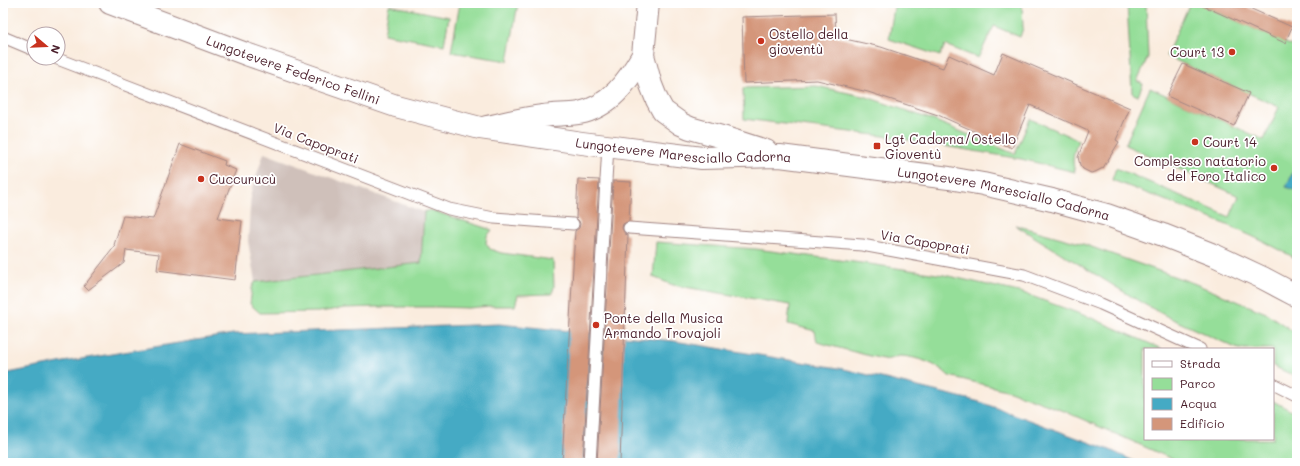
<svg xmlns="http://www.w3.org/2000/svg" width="1300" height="466" viewBox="0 0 1300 466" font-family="Mali,sans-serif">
  <rect width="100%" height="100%" fill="#fff"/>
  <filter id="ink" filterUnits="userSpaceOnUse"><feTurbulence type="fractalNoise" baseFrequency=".025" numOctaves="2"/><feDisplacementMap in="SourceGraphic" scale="8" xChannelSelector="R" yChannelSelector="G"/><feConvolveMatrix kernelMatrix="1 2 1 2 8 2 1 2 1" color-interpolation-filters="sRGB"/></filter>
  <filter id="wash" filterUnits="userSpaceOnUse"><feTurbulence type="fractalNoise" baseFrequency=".012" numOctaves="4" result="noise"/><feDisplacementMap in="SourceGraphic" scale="16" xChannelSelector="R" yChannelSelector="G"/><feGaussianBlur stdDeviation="0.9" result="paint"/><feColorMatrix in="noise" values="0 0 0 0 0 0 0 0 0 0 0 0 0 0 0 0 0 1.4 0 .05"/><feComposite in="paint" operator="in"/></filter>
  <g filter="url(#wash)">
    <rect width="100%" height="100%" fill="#faecde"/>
    <path fill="#cfc0ba" d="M264 153 424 212 421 263 255 282 248 241 251 192Z"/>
    <path fill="#95de99" stroke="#707e62" d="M460 3H518L508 61 451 52Z
      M986 3H1022L1023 28 1020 37 994 26 978 58 945 45 940 56 889 39 894 7Z
      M1127 3H1146L1148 57 1137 81 1143 84 1138 96 1132 93Z
      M1190 3H1197L1297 48V259C1238 226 1174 204 1112 180L1116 168 1230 217 1239 196 1125 145 1150 88 1264 140 1279 107 1166 56Z
      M389 5 449 17 444 45 384 34Z
      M816 86 867 97 933 120 1015 154 1030 119 1078 140C1074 152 1071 160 1075 172L1021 159 891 137 744 119 743 88Z
      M430 210 492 230 487 236 486 243 490 249 501 253 553 260 554 287 552 294 518 295 515 306H490L468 308 439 307H376L346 308 319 312 260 313 250 304 252 288 255 282 421 263 424 212Z
      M1015 225 1083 244 1193 283 1266 313 1297 334V377L1273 366V349H1238L1170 318 1142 303Z
      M656 242 756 249 869 264 944 275 1023 293 1094 319 1162 349H1145V439H1273V401L1297 414V463H1181L1064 411 1010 391 949 376C938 364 917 357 901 356 895 356 889 361 883 359 861 354 839 348 817 342L815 331 788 324 790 305 673 285 653 277Z"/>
    <path fill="#45aac4" stroke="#486478" d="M1297 163V191L1286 187Z
      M499 324 674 341 844 369 980 402 1110 450 1138 463H3V374L69 361 233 334Z"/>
    <g id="blocks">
      <path fill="#d4967a" d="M1197 3H1238L1292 27 1285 43Z
        M835 14 836 37 881 47 943 68 949 55 994 75 1003 53 1130 108 1116 140 1119 142 1103 168 1095 172 1091 173 1083 169 1080 165 1078 157 1088 131 1030 105 1012 148 938 115 868 92 817 80 744 83 742 17Z
        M1183 64 1249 93 1234 126 1167 96Z
        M180 144 225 161 224 165 236 170 218 218 242 221 235 280 157 270 159 254 126 250 124 263 88 290 84 286 115 246 114 245 123 216 153 219Z
        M578 179 599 180 583 463H562L575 231 579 228 580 224 579 221 576 218Z
        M613 181 631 182 629 221 623 224 622 228 625 234 628 235 620 463H597Z"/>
    </g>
  </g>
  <g filter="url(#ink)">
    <use href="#blocks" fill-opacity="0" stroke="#a28684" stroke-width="1"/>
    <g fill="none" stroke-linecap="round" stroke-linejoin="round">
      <defs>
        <path id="service" d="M3 37 34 50
          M55 58 449 209 494 218 573 224
          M606 180 608 146
          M629 228 862 245 1024 275 1101 304 1200 349
          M1273 384 1297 396"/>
        <path id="minor" d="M483 128C503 124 523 118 543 116 555 114 567 115 579 113 610 107 628 81 643 55"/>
        <g id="primary">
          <path id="s1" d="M110 3 246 54 396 106 480 128 582 143 702 158 780 156 949 178 983 184 1052 200 1107 215 1163 235 1216 256 1263 278 1297 296"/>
          <path d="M648 3 643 55 651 85 657 100 663 111 681 124 690 128 722 137 766 151"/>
        </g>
      </defs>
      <use href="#service" stroke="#a28684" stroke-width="13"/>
      <use href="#minor" stroke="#a28684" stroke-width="24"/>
      <use href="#primary" stroke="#a28684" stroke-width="24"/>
      <use href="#service" stroke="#fff" stroke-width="11"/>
      <use href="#minor" stroke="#fff" stroke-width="22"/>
      <use href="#primary" stroke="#fff" stroke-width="22"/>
      <defs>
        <path id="service-bridge" d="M590 463 606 180"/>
      </defs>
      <use href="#service-bridge" stroke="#a28684" stroke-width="13" stroke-linecap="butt"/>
      <use href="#service-bridge" stroke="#fff" stroke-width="11"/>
    </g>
  </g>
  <g fill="#c8321e" stroke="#fff" stroke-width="1.5">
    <circle cx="761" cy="41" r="4"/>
    <circle cx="1232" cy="52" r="4"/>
    <circle cx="1195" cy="142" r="4"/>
    <rect x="873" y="142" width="8" height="8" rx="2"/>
    <circle cx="1274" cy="168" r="4"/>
    <circle cx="201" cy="179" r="4"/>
    <circle cx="596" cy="325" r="4"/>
  </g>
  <g text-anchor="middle" stroke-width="3.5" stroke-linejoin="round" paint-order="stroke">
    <g font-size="13" fill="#4a1f2b" stroke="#fff" text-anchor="start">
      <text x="769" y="39">Ostello della<tspan x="769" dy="15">gioventù</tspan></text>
      <text x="1224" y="57" text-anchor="end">Court 13</text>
      <text x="885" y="144">Lgt Cadorna/Ostello<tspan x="885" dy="15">Gioventù</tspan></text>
      <text x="1203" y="147">Court 14</text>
      <text x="1266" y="166" text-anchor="end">Complesso natatorio<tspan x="1266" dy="15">del Foro Italico</tspan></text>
      <text x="209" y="184">Cuccurucù</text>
      <text x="604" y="323">Ponte della Musica<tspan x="604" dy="15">Armando Trovajoli</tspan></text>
    </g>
    <g font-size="13" fill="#4a1f2b" stroke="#fff">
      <text dy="5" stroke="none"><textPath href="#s1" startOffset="195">Lungotevere Federico Fellini</textPath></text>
      <text transform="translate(316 143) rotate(21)" y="5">Via Capoprati</text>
      <text dy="5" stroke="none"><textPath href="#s1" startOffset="596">Lungotevere Maresciallo Cadorna</textPath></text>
      <text dy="5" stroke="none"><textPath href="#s1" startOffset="920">Lungotevere Maresciallo Cadorna</textPath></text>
      <text transform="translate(925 242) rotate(10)" y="5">Via Capoprati</text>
    </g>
  </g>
  <rect width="1300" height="466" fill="none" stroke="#fff" stroke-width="16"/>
  <rect x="1144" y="348" width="130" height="92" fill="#ffffff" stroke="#b7a5aa"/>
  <rect x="1152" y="361" width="20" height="6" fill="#ffffff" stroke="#b7a5aa"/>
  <text x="1180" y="368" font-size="12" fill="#4a1f2b">Strada</text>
  <rect x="1152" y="378" width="20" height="12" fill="#95de99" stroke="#b7a5aa"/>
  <text x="1180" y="388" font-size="12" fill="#4a1f2b">Parco</text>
  <rect x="1152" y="398" width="20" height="12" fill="#45aac4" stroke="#b7a5aa"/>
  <text x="1180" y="408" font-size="12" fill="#4a1f2b">Acqua</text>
  <rect x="1152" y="418" width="20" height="12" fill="#d4967a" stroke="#b7a5aa"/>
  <text x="1180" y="428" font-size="12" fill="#4a1f2b">Edificio</text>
  <g transform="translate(46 46) rotate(109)"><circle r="19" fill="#ffffff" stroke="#b7a5aa"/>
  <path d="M0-3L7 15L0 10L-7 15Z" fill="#c8321e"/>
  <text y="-6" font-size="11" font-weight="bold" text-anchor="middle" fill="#4a1f2b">N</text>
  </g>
</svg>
